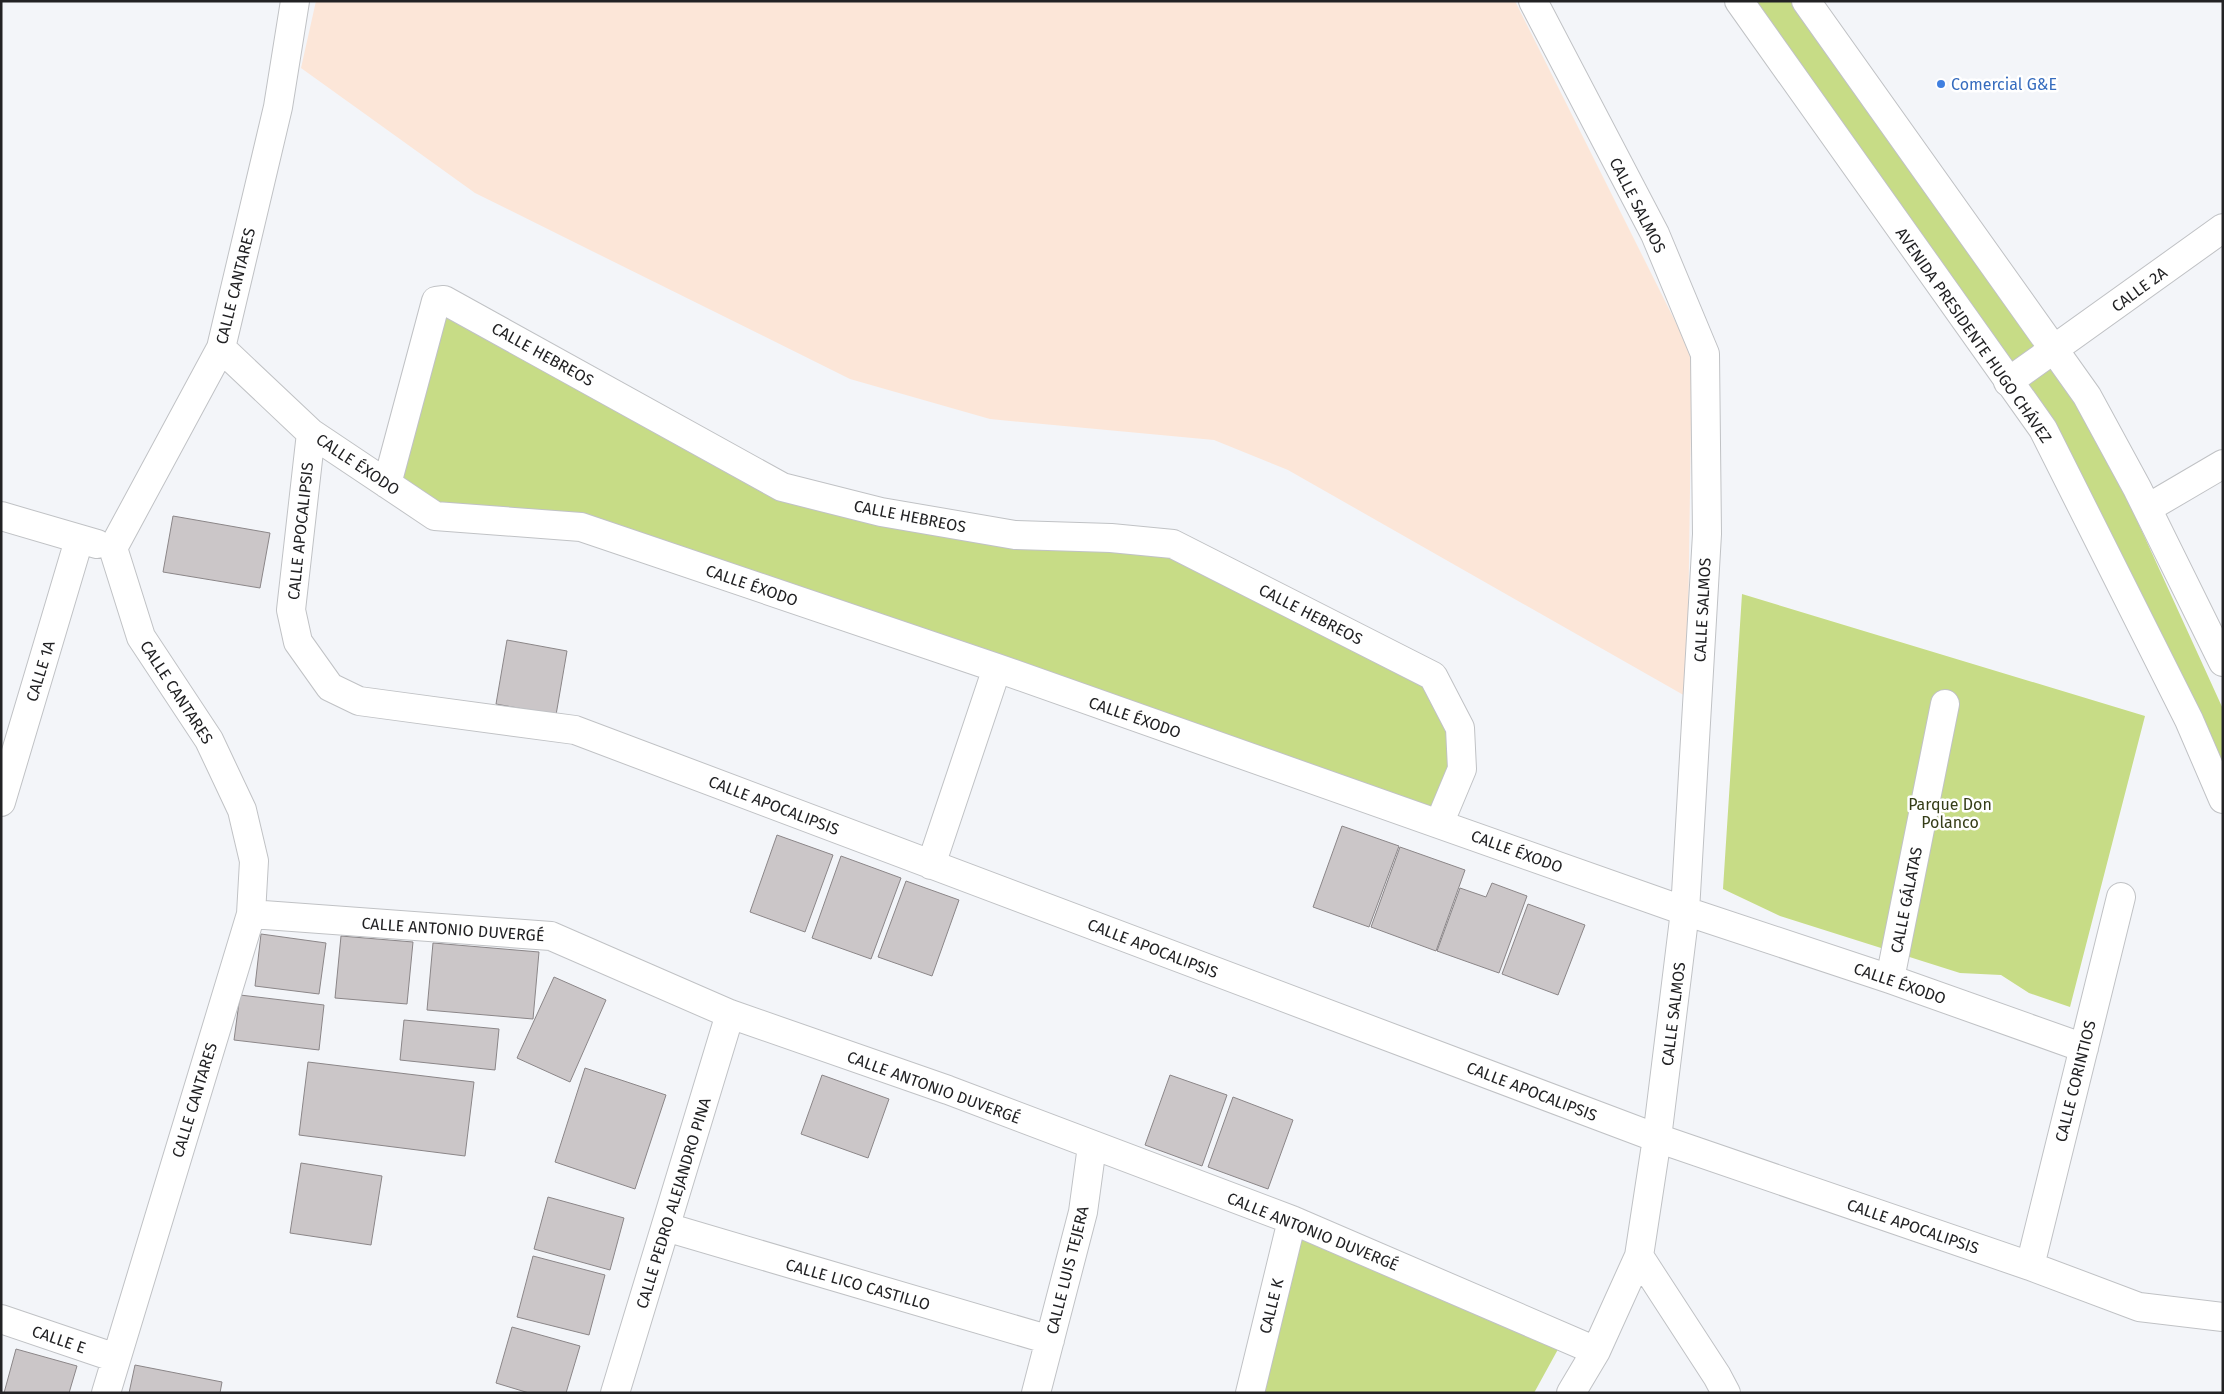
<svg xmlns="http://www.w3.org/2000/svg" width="2224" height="1394" viewBox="0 0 2224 1394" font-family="'Fira Sans',sans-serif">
  <rect width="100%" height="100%" fill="#f3f5f9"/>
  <path fill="#fce6d8" d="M316 1H1515L1692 355 1687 697 1288 470 1214 440 990 419 850 379 475 193 301 68Z"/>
  <path fill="#c7dc86" d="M1733 1H1800L2079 393 2223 709V813L2178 705 2044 423Z
    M439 302 779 495 1172 554 1428 685 1451 731 1454 769 1434 815 589 520 439 510 396 480Z
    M1742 594 2145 716 2070 1007 2029 993 2001 975 1960 973 1780 916 1723 889Z
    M1299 1235 1562 1342 1534 1393H1259Z"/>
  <path fill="#cbc6c8" stroke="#8b8688" d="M173 516 270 533 260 588 163 572Z
    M507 640 567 651 556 715 496 704Z
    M1342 826 1399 846 1369 927 1313 907Z
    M777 835 833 855 805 932 750 912Z
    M1400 847 1465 870 1436 951 1371 927Z
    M841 856 901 878 871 959 812 938Z
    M906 881 959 900 932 976 878 957Z
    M1492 883 1527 896 1499 973 1437 951 1460 888 1486 897Z
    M1528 904 1585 925 1558 995 1502 974Z
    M261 934 326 943 319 994 255 986Z
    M341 936 413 942 407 1004 335 998Z
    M433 943 539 952 533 1019 427 1010Z
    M554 977 606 1000 570 1082 517 1058Z
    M240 995 324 1005 319 1050 234 1040Z
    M404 1020 499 1029 495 1070 400 1060Z
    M308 1062 474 1082 465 1156 299 1135Z
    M585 1068 666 1095 635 1189 555 1162Z
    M822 1075 889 1099 868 1158 801 1134Z
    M1170 1075 1227 1095 1202 1166 1145 1145Z
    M1233 1097 1293 1120 1268 1189 1208 1167Z
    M301 1163 382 1176 371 1245 290 1233Z
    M548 1197 624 1218 610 1270 534 1249Z
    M533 1256 605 1275 589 1335 517 1317Z
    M512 1327 580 1346 566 1393H529L496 1383Z
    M16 1349 77 1366 69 1393H4Z
    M135 1365 222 1382 220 1393H129Z"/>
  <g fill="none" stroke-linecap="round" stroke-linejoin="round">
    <defs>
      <path id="minor" d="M1533 1 1655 234 1705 354 1707 534 1685 911 1657 1138 1639 1256 1596 1351 1571 1393
        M221 348 311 433 435 516 581 527 997 668 1685 911 1890 979 2084 1048
        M2008 382 2223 228
        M311 433 291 610 298 642 330 687 359 701 575 730 1657 1138 2030 1266 2139 1307 2223 1317
        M387 484 436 301 444 300 782 487 881 512 1015 535 1111 538 1173 544 1433 676 1460 728 1462 769 1439 824
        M2148 508 2223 464
        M1 516 97 544
        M1 802 79 540
        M931 865 997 668
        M251 914 551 936 730 1014 948 1090 1292 1220 1596 1351
        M1890 979 1945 704
        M666 1227 1050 1340
        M1639 1256 1717 1376 1726 1393
        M2030 1266 2121 897
        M1 1319 116 1358
        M106 1393 251 914 254 861 242 810 209 740 141 637 113 548 221 348 278 107 295 1
        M615 1393 730 1014
        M1036 1393 1083 1212 1092 1146
        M1250 1393 1292 1220"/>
      <path id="major" d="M1739 1 2043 429 2189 720 2223 799
        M1806 1 2087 396 2137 488 2223 662"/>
    </defs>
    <use href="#minor" stroke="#c0c2c5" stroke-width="30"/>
    <use href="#major" stroke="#c0c2c5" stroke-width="30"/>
    <use href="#minor" stroke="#fff" stroke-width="28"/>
    <use href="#major" stroke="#fff" stroke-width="28"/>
  </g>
  <circle fill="#3f7fe0" stroke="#fff" stroke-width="2" cx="1941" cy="84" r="5"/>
  <g text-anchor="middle" stroke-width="5" stroke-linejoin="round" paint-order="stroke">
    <g font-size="16" fill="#366cbe" stroke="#fff" text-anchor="start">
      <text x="1951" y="90">Comercial G&amp;E</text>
    </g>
    <g font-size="16" fill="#222224" stroke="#fff">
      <text transform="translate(1638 205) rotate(63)" y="6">CALLE SALMOS</text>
      <text transform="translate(235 286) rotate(-76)" y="6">CALLE CANTARES</text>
      <text transform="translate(2139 289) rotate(-36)" y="6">CALLE 2A</text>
      <text transform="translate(1974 335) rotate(55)" y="6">AVENIDA PRESIDENTE HUGO CHÁVEZ</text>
      <text transform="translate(543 354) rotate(29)" y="6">CALLE HEBREOS</text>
      <text transform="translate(358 464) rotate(34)" y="6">CALLE ÉXODO</text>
      <text transform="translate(910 516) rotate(11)" y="6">CALLE HEBREOS</text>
      <text transform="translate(300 531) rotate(-84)" y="6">CALLE APOCALIPSIS</text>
      <text transform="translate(752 585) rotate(19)" y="6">CALLE ÉXODO</text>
      <text transform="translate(1702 610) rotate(-87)" y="6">CALLE SALMOS</text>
      <text transform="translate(1311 614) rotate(27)" y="6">CALLE HEBREOS</text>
      <text transform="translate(40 671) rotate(-73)" y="6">CALLE 1A</text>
      <text transform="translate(177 692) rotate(57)" y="6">CALLE CANTARES</text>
      <text transform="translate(1135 717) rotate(19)" y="6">CALLE ÉXODO</text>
      <text transform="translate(774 805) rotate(21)" y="6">CALLE APOCALIPSIS</text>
      <text transform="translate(1517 851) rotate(20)" y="6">CALLE ÉXODO</text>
      <text transform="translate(1906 900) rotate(-79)" y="6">CALLE GÁLATAS</text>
      <text transform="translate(453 929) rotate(4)" y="6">CALLE ANTONIO DUVERGÉ</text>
      <text transform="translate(1153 948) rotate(21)" y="6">CALLE APOCALIPSIS</text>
      <text transform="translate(1900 983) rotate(19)" y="6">CALLE ÉXODO</text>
      <text transform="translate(1673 1014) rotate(-83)" y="6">CALLE SALMOS</text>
      <text transform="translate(2075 1081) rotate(-76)" y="6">CALLE CORINTIOS</text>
      <text transform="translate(934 1087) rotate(20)" y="6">CALLE ANTONIO DUVERGÉ</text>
      <text transform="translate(1532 1091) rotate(21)" y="6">CALLE APOCALIPSIS</text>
      <text transform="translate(194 1100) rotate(-73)" y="6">CALLE CANTARES</text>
      <text transform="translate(673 1203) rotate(-73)" y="6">CALLE PEDRO ALEJANDRO PINA</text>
      <text transform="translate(1913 1226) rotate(19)" y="6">CALLE APOCALIPSIS</text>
      <text transform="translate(1313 1231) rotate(22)" y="6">CALLE ANTONIO DUVERGÉ</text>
      <text transform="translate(1067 1270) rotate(-76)" y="6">CALLE LUIS TEJERA</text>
      <text transform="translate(858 1284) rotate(16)" y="6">CALLE LICO CASTILLO</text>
      <text transform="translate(1271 1306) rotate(-76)" y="6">CALLE K</text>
      <text transform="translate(59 1339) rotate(19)" y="6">CALLE E</text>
    </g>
    <g font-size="16" fill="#353d17" stroke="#fff">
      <text x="1950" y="810">Parque Don<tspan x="1950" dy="18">Polanco</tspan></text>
    </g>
  </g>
  <rect width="2224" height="1394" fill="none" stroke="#222224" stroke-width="5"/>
</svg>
